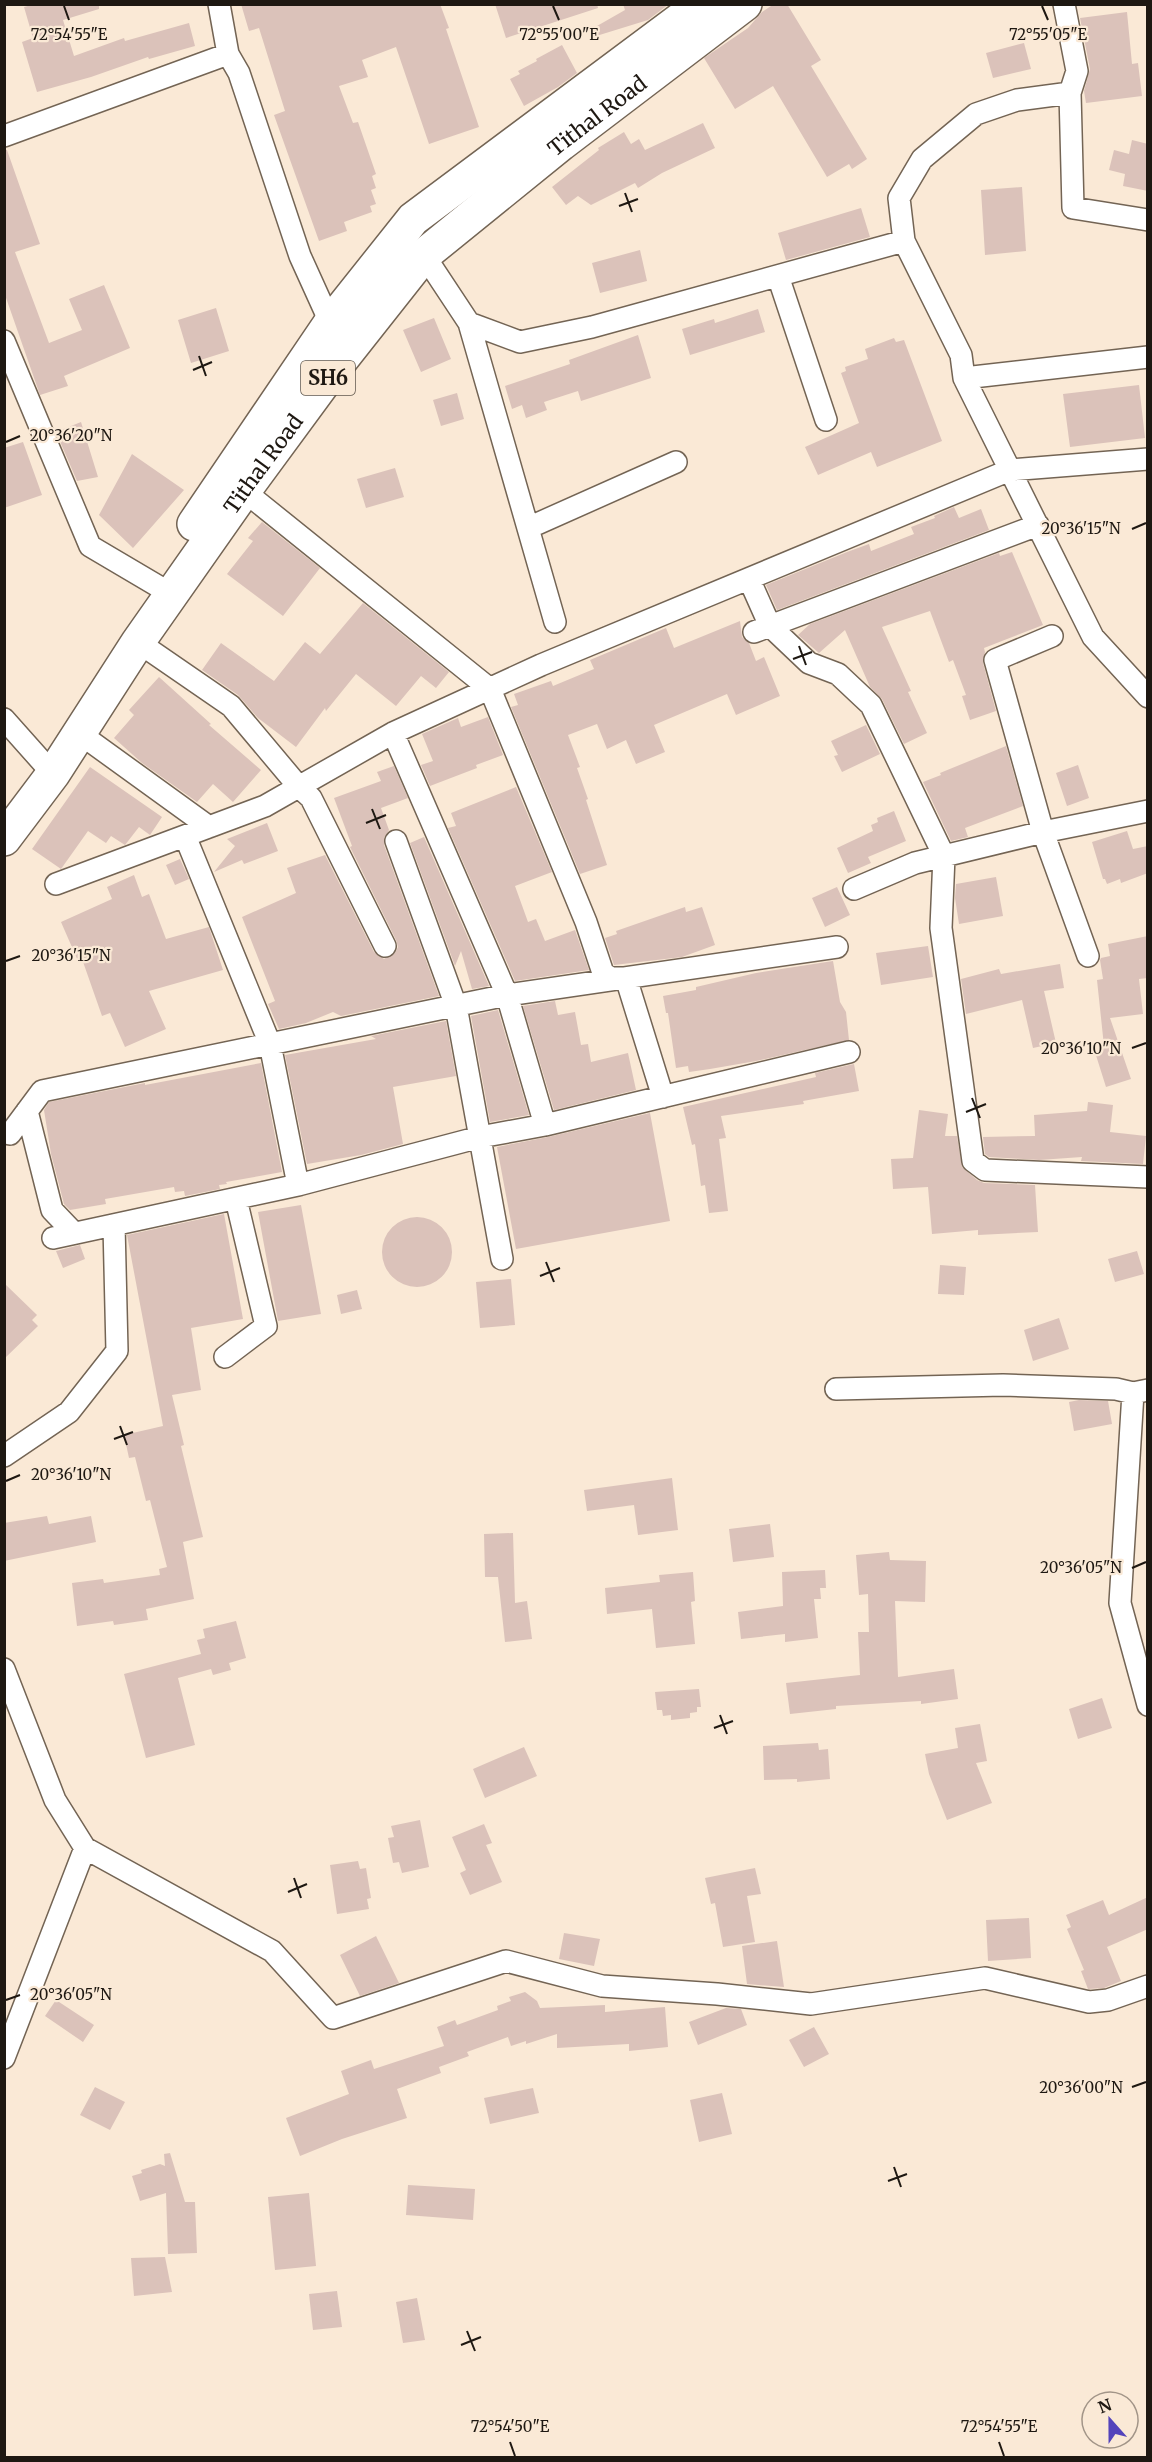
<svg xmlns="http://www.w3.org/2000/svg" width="1152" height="2462" viewBox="0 0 1152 2462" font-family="Merriweather,serif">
  <rect width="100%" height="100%" fill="#fae9d6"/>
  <path fill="#dbc2ba" d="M35 4H99V9L63 20 74 56 124 38 125 41 189 23 195 46 149 59 148 57 91 77 37 92 22 42 33 38 24 7Z
    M241 4H440L449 28 446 29 479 127 429 144 396 47 362 60 368 77 339 86 353 123 358 122 376 174 372 176 376 188 371 190 376 204 370 206 372 212 344 222 347 231 319 241 274 115 285 111 259 28 249 31Z
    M495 4H597L598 8 506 38Z
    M623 4H669L648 20 593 37 590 30 625 10Z
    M774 4H787L821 60 811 66 867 159 852 169 849 164 827 177 773 86 735 109 704 58 748 28 762 12Z
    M1127 12 1132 64 1138 63 1142 96 1086 103 1084 91 1090 69 1080 18Z
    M1024 43 1031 69 993 78 986 53Z
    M562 45 577 73 558 87 524 106 510 79 520 74 518 71 537 61 536 59Z
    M703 123 715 148 662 173 638 188 635 183 591 205 578 196 566 205 552 187 599 150 598 148 624 132 631 144 639 139 645 150Z
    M1132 140 1148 144V191L1123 186 1125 174 1109 170 1114 150 1129 154Z
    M4 150H7L40 244 15 252 49 343 82 330 69 299 104 285 130 348 64 376 68 386 40 395 4 292Z
    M1022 187 1026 251 985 255 981 190Z
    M861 208 870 237 786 260 778 233Z
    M640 250 647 281 600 293 592 263Z
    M216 308 229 351 191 363 178 320Z
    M758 309 765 332 690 355 682 329 714 319 715 323Z
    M434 318 451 359 421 372 403 330Z
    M638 335 651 378 581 401 578 391 544 402 547 410 526 418 522 405 512 409 505 386 570 364 569 360Z
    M894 338 896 342 904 340 942 441 877 467 871 452 818 475 805 447 859 423 841 373 846 371 845 367 868 359 865 349Z
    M1139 385 1145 438 1070 447 1063 394Z
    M457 393 464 419 441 426 433 400Z
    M81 422 98 477 77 481 56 432Z
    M23 442 42 495 4 508V448Z
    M132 454 184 490 133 548 99 515Z
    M395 468 404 497 366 508 357 479Z
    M954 507 959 518 981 509 989 530 777 610 766 585 847 552 869 544 871 551 914 534 911 527 935 518 934 516Z
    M262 522 320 568 283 616 227 574 253 541 248 538Z
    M1012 552 1043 625 984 648 985 652 983 663 996 711 970 720 962 696 966 695 953 660 949 662 930 611 882 627 911 691 908 692 927 733 904 744 882 699 870 687 845 630 819 653 798 635 810 624 999 553 1000 556Z
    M363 603 449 672 436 688 421 676 396 706 356 674 326 711 325 708 296 747 258 718 238 695 202 670 221 643 274 681 305 642 320 654Z
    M740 621 742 637 749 643 756 661 764 657 780 696 736 715 727 694 654 725 665 752 636 764 626 740 607 749 597 724 568 735 580 767 577 768 588 799 586 800 607 865 580 874 511 707 518 705 514 694 551 681 553 686 594 669 590 660 666 628 674 648Z
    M159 677 211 724 209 725 261 770 233 802 213 784 197 802 142 763 114 738 134 715 129 710Z
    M488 717 503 755 476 765 477 768 430 786 421 765 433 761 422 734 458 718 461 727Z
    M866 725 880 754 842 772 834 756 838 755 831 741Z
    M1006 746 1023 806 965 828 968 837 951 841 923 782 941 775 940 773Z
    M1078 765 1089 798 1067 806 1056 773Z
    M394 766 408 798 381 808 389 830 384 838V845L439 996 341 1016 333 1012 306 1023 279 1029 268 1004 275 1001 242 917 296 893 287 868 325 855 374 952 384 959 395 953 398 947 396 940 350 847 352 846 334 798 381 781 377 772Z
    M90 767 162 817 150 835 139 827 125 845 111 836 106 843 88 831 61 869 32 849Z
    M516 787 552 872 515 886 528 922 536 919 545 941 575 930 589 970 515 981 448 828 456 826 451 813Z
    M894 811 906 841 868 857 871 863 848 873 837 848 873 831 871 825 878 822 877 818Z
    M267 823 278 851 244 864 242 860 214 872 235 846 227 839Z
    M1127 831 1133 849 1148 846V873L1121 883 1120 879 1107 884 1105 879H1103L1092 842Z
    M424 837 489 986 472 989 461 951 455 966 410 843Z
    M180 859 189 879 175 885 166 865Z
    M134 875 142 897 149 894 166 939 209 927 223 970 149 991 166 1029 125 1047 110 1013 102 1016 82 959 78 961 61 922 112 899 107 887Z
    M996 877 1003 916 959 924 955 898 956 884Z
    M837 887 850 915 825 927 812 898Z
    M685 907 686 912 702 907 715 945 682 957 614 965 605 938 617 934 616 931Z
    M1148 936V978L1139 979 1143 1014 1110 1018 1131 1079 1106 1087 1094 1049 1104 1046 1097 980 1103 979 1100 960 1101 958 1110 956 1108 944Z
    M928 946 933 977 881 985 876 953Z
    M833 961 840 1002 846 1012 849 1040 756 1061 710 1069 689 1072 688 1066 676 1068 668 1013H666L663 996 696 990V987L756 973Z
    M1060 964 1064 988 1044 991 1056 1043 1033 1048 1022 1000 966 1014 961 979 999 969 1001 974Z
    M555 1001 558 1015 575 1012 581 1045 588 1044 591 1062 628 1053 636 1090 554 1110 523 1006Z
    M498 1010 529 1115 490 1122 471 1016Z
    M446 1021 456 1076 393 1087 403 1144 361 1155 307 1164 285 1055 376 1039 371 1036Z
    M261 1063 282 1172 226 1182 227 1184 219 1185 220 1189 185 1196 184 1191 175 1192 174 1187 105 1199 106 1204 70 1210 64 1204 51 1154 44 1110 49 1102 145 1083V1085Z
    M854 1064 859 1091 803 1101 804 1104 721 1116 726 1138 719 1139 728 1211 709 1213 705 1185 701 1186 695 1144 692 1145 683 1107 816 1077 815 1073Z
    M1088 1102 1113 1105 1110 1132 1146 1136 1143 1164 1081 1161 1082 1157 1039 1160 989 1157 985 1154 983 1137 1035 1136 1034 1115 1087 1111Z
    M919 1110 948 1114 945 1136H957L962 1167 977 1180 984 1183 1035 1185 1038 1232 978 1235V1230L932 1234 928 1187 893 1189 891 1159 913 1158Z
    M650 1113 670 1221 516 1249 497 1147 548 1137Z
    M301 1205 321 1314 278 1321 258 1212Z
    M224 1214 243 1319 191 1328 201 1390 172 1395 184 1445 181 1446 203 1537 183 1542 194 1599 146 1609 148 1620 114 1625 113 1621 77 1626 72 1583 103 1579 104 1583 160 1575 159 1569 167 1567 150 1500 146 1501 135 1457 129 1458 124 1435 163 1426 127 1235Z
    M382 1252a35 35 0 1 1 70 0a35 35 0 1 1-70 0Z
    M80 1245 85 1259 63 1268 56 1251Z
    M1137 1251 1144 1274 1115 1282 1108 1259Z
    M940 1265 966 1267 964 1295 938 1294Z
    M511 1279 515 1325 480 1328 476 1282Z
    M4 1283 37 1315 32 1320 38 1326 4 1359Z
    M357 1290 362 1309 341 1314 337 1295Z
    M1059 1318 1069 1349 1033 1361 1024 1330Z
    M1079 1400 1108 1401 1112 1424 1074 1431 1069 1402Z
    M672 1478 678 1530 638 1535 634 1505 587 1511 584 1490Z
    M47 1516 49 1524 91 1516 96 1542 4 1561V1523Z
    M770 1524 774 1557 733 1562 729 1529Z
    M513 1533 515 1603 527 1601 532 1639 505 1642 498 1577H485L484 1534Z
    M889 1552 890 1560 926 1561 925 1602 895 1601 898 1677 954 1669 958 1699 921 1704V1701L836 1706V1709L790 1714 786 1683 860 1675 858 1632H869L868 1594 859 1595 856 1555Z
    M825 1570 826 1588H820L821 1599H814L818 1638 785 1642V1634L741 1639 738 1612 783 1606 782 1572Z
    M693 1572 695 1601 691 1602 695 1644 656 1648 652 1609 607 1614 605 1588 660 1582 659 1575Z
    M236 1621 246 1658 229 1663 231 1670 213 1675 211 1669 178 1678 195 1745 146 1758 124 1674 201 1654 197 1640 205 1638 203 1629Z
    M699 1689 701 1707H697V1712L690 1713V1718L671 1720V1715L663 1716 662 1710H657L655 1692Z
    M1102 1698 1112 1728 1078 1739 1069 1709Z
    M980 1724 987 1761 976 1763 992 1803 947 1820 929 1774 925 1754 958 1748 955 1728Z
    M818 1743 819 1750 828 1749 830 1779 797 1782V1779L764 1780 763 1746Z
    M524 1747 537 1776 485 1798 473 1769Z
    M420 1820 429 1867 402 1873 399 1862 393 1863 388 1838 394 1837 391 1826Z
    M484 1824 492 1843 486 1845 502 1882 470 1895 460 1873 466 1870 452 1837Z
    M358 1861 360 1869 366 1868 371 1898 367 1899 369 1909 337 1914 330 1865Z
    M755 1868 761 1894 747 1896 755 1942 723 1947 715 1903 711 1904 705 1878Z
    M1148 1897V1929L1107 1947 1121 1981 1104 1988 1088 1989 1081 1971 1084 1970 1067 1929 1071 1927 1066 1915 1103 1900 1109 1915Z
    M1029 1918 1031 1958 988 1961 986 1920Z
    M564 1933 600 1939 594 1966 559 1959Z
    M376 1936 399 1983 360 1996 340 1955Z
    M777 1941 784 1987 747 1984 742 1946Z
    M525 1992 537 2001 540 2008 605 2005V2012L665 2007 668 2047 629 2051V2044L557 2048V2034L526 2044V2041L511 2046 508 2037 467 2052 469 2056 439 2067 441 2073 397 2089 407 2118 342 2139 300 2156 286 2118 349 2094 341 2071 371 2060 374 2069 444 2046 437 2027 455 2020 457 2025 498 2010 497 2006 511 2001 509 1997Z
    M56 2000 94 2025 83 2042 45 2016Z
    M726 2008 741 2009 747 2025 698 2045 689 2022Z
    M814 2027 829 2054 804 2067 789 2040Z
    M95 2087 125 2102 110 2130 80 2115Z
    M533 2088 539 2113 490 2124 484 2098Z
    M722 2093 732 2134 699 2142 690 2100Z
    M170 2153 185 2202H195L197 2253 168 2254 166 2193 140 2201 132 2176 142 2173 141 2170 160 2164 165 2166 164 2154Z
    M408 2185 475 2189 473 2220 406 2215Z
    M309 2193 316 2266 275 2270 268 2197Z
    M165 2257 172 2292 134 2296 131 2258Z
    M337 2291 342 2327 313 2330 309 2294Z
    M417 2298 425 2340 403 2343 396 2302Z"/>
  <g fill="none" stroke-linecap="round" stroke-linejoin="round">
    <defs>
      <path id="street" d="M219 4 228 54 239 73 300 256 334 331
        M1064 4 1077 71 1070 93 1017 100 976 114 922 159 899 198 904 241 961 355 964 378 1093 637 1148 697
        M1070 93 1073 208 1148 220
        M4 136 228 54
        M424 255 469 323 520 342 592 327 904 241
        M778 276 826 420
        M469 323 555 622
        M4 341 90 546 173 595
        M964 378 1148 357
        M244 491 490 689 586 922 603 973 611 978H626L663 1097
        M528 528 676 462
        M749 579 770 626 809 663 838 674 871 705 944 856 941 928 973 1161 985 1170 1148 1177
        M754 632 1038 525
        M1052 636 995 660 1043 832 1088 956
        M138 642 231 706 299 787 311 798 385 946
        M4 719 53 774
        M79 733 209 827
        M393 733 507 995 545 1125
        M185 836 270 1044 298 1185
        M396 841 456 1006 502 1259
        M56 884 265 806 393 733 541 665 1010 470 1148 459
        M854 889 915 863 1043 832 1148 811
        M27 1111 52 1210 74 1233
        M10 1134 42 1091 507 995 837 947
        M53 1238 298 1185 480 1137 545 1125 849 1052
        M225 1357 266 1326 236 1199
        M836 1389 1003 1385 1116 1389 1133 1393 1148 1390
        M1133 1393 1120 1603 1148 1705
        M4 1456 69 1412 117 1351 114 1225
        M4 1669 55 1800 85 1848 272 1951 333 2018 506 1961 602 1986 717 1994 811 2004 985 1978 1089 2002 1108 2000 1148 1986
        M4 2058 85 1848"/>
      <g id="primary">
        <path d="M194 524 331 322 413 219 701 4"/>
        <path id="s1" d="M4 839 53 774 138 642 244 491 330 374 424 255 561 144 745 4"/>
      </g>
    </defs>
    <use href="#street" stroke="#736454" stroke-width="24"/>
    <use href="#primary" stroke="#736454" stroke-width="36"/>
    <use href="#street" stroke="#fff" stroke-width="21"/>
    <use href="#primary" stroke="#fff" stroke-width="33"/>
  </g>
  <path fill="none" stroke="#1e1812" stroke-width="2" d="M64 6 69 20M553 6 559 20M1042 6 1048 20M625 193 632 212M619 206 638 199M199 356 206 376M193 370 212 362M6 442 20 436M1132 529 1146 523M799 646 806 665M793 659 812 652M372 809 380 829M366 823 386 815M6 961 20 956M1132 1048 1146 1043M972 1098 980 1118M966 1112 986 1104M546 1262 554 1282M540 1276 560 1268M120 1426 127 1445M114 1439 133 1432M6 1481 20 1475M1132 1568 1146 1562M720 1715 727 1734M714 1728 733 1721M294 1878 301 1898M288 1892 307 1884M6 2000 20 1995M1132 2087 1146 2082M894 2167 901 2187M888 2181 907 2174M467 2331 475 2351M461 2345 481 2337M510 2442 515 2456M999 2442 1004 2456"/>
  <g text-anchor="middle" stroke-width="4.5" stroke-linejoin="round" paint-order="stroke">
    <rect fill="#fae9d6" stroke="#60574d" stroke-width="1.5" x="301" y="361" width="54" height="34" rx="4.5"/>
    <g font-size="20" font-weight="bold" fill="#1e1812">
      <text x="328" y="385">SH6</text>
    </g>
    <g font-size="21" fill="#1e1812" stroke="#fae9d6">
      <text dy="7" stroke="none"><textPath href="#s1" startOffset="942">Tithal Road</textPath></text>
      <text dy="7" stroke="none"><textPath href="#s1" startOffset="456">Tithal Road</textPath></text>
    </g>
  </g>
  <g font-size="15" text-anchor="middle" fill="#1e1812" stroke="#fae9d6" stroke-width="4.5" stroke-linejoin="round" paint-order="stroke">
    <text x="69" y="40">72°54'55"E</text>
    <text x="559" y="40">72°55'00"E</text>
    <text x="1048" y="40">72°55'05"E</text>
    <text x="71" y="441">20°36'20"N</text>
    <text x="1081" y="534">20°36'15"N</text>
    <text x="71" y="961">20°36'15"N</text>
    <text x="1081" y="1054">20°36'10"N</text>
    <text x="71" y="1480">20°36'10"N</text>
    <text x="1081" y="1573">20°36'05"N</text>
    <text x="71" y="2000">20°36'05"N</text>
    <text x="1081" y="2093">20°36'00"N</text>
    <text x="510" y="2432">72°54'50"E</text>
    <text x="999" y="2432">72°54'55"E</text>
  </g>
  <rect width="1152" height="2462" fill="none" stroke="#1e1812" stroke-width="12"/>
  <g transform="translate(1110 2420) rotate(339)"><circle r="28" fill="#fae9d6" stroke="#a29588" stroke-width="1.5"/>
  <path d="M0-4.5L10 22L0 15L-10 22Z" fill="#5444bb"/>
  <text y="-9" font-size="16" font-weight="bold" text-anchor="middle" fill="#1e1812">N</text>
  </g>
</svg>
